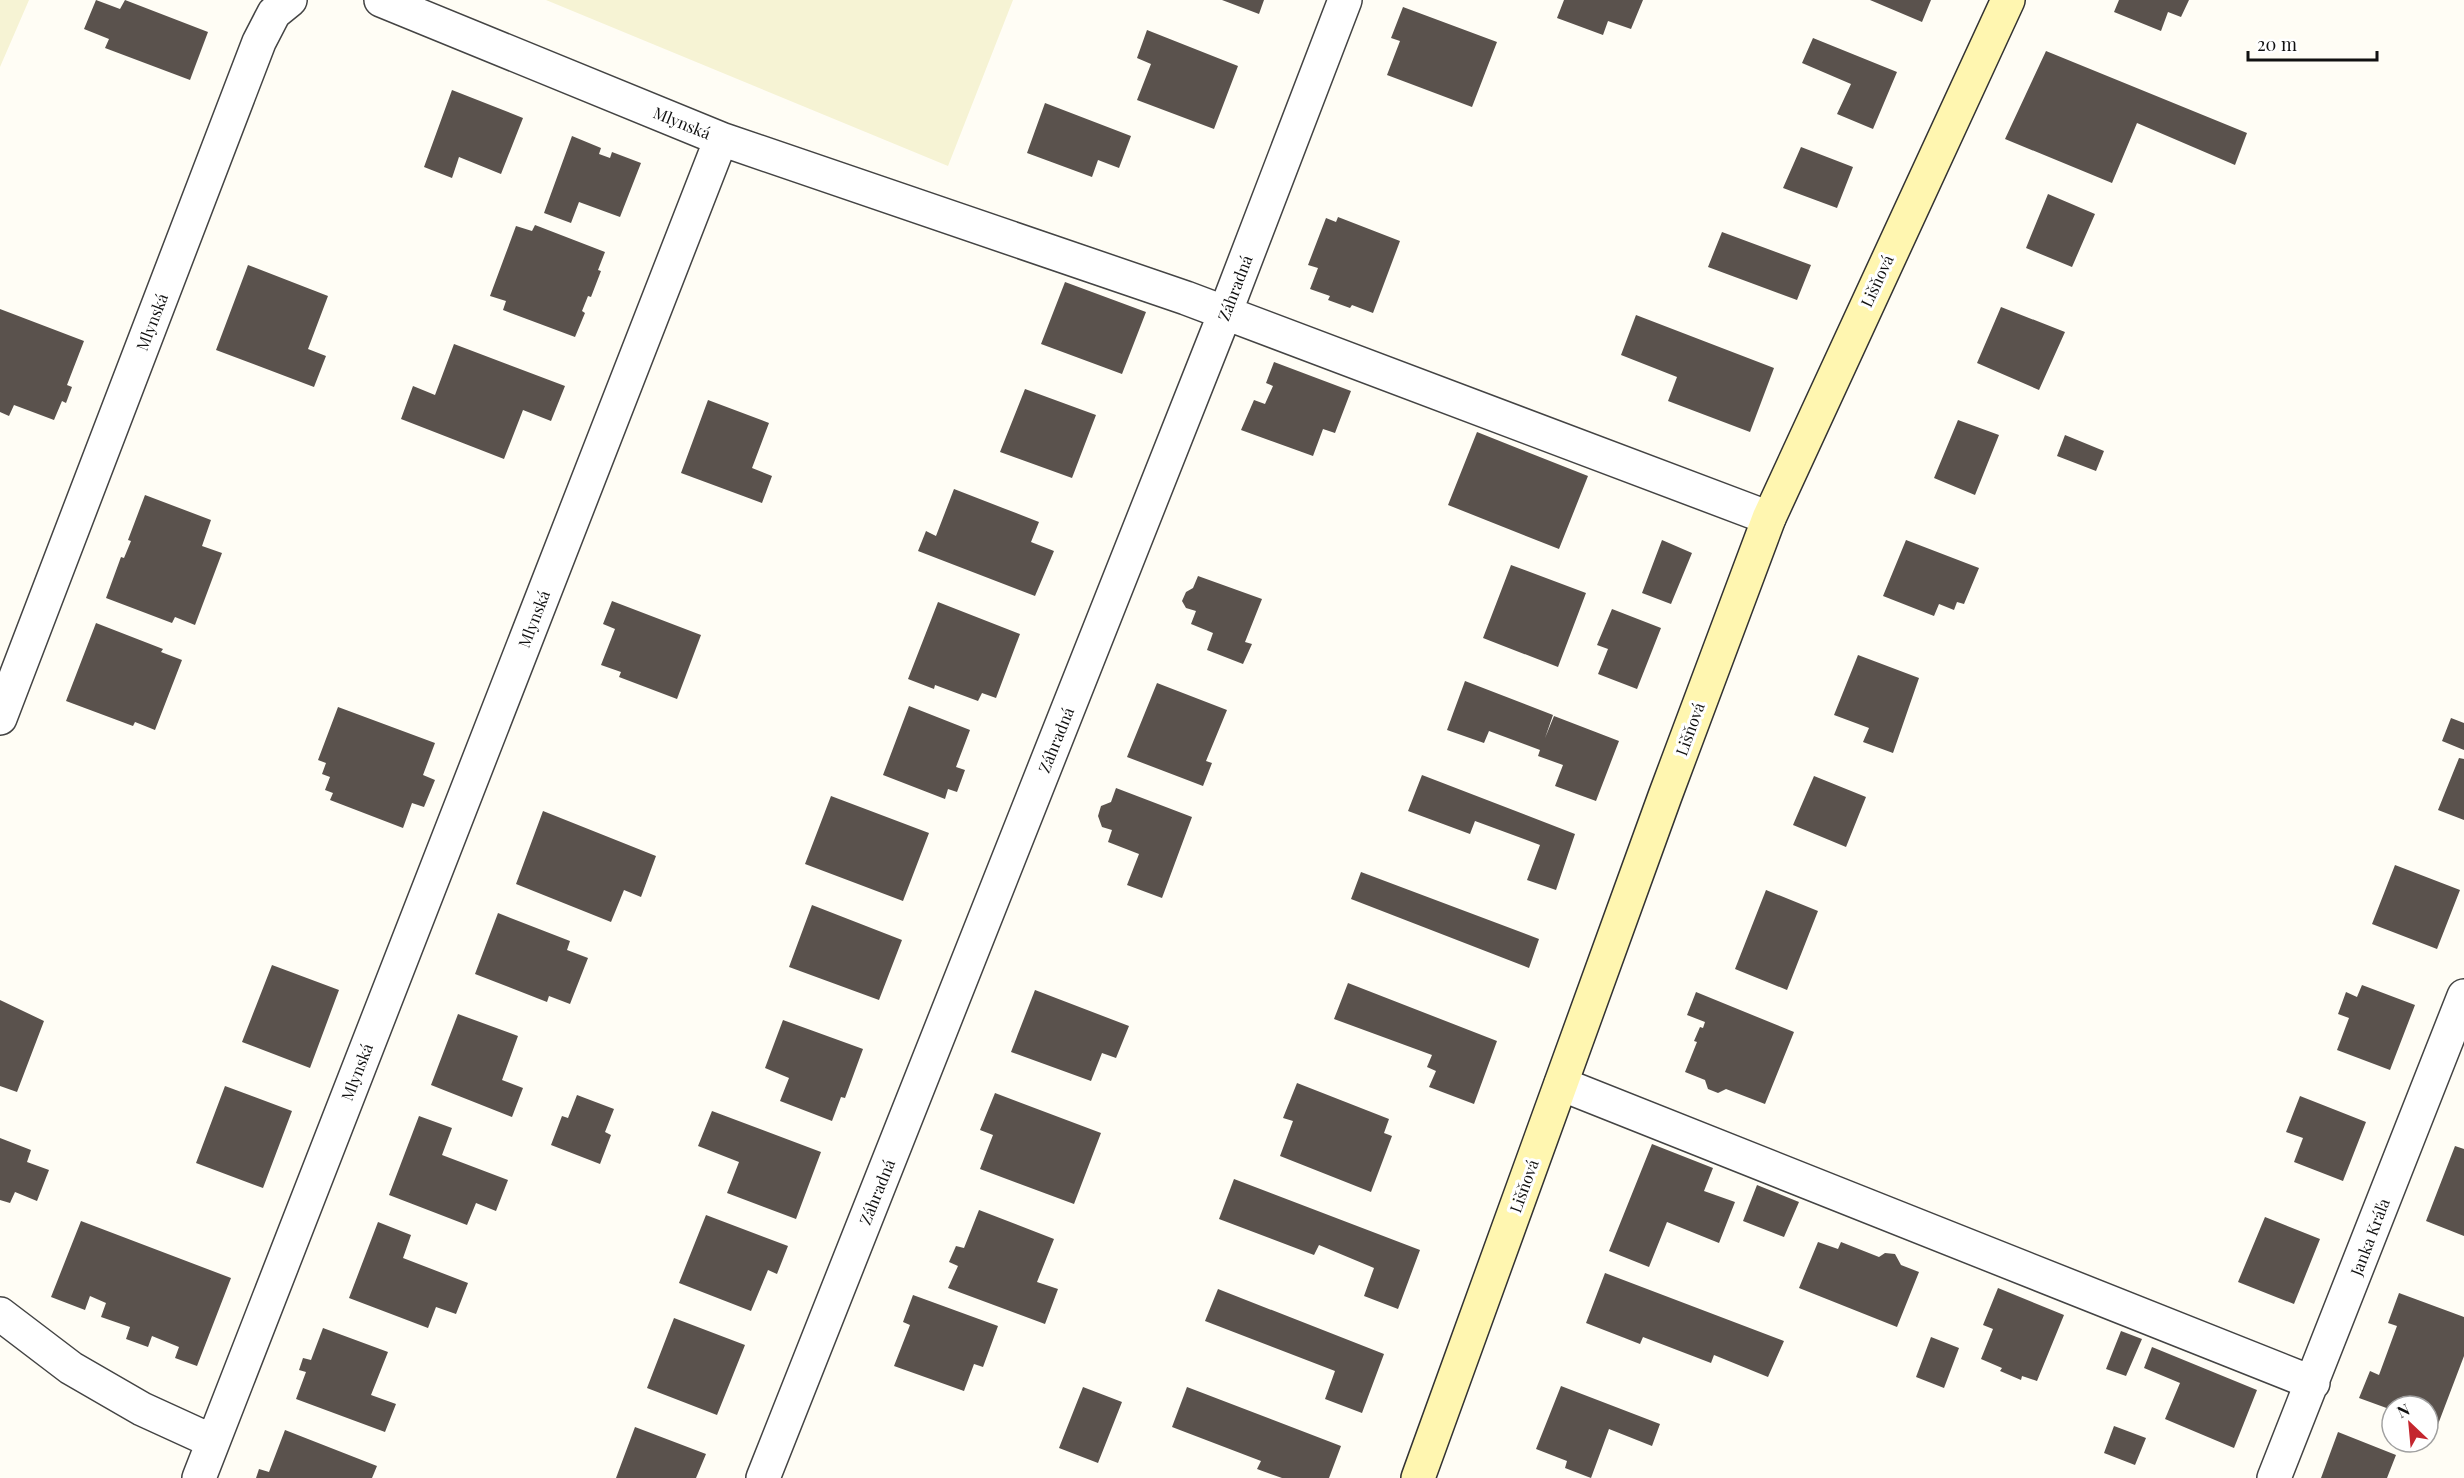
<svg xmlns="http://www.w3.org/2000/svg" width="2464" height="1478" viewBox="0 0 2464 1478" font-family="'Playfair Display',serif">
  <rect width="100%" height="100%" fill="#fffdf5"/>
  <path fill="#f6f3d4" d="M0 0H29L0 67Z
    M546 0H1013L948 166Z"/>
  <path fill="#5a524d" d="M96 0 120 9 125 0 208 32 190 80 105 48 109 39 84 29Z
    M1222 0H1264L1259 14Z
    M1564 0H1643L1631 29 1608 21 1603 35 1557 18Z
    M1870 0H1931L1922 22Z
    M2119 0H2189L2181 17 2168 12 2161 31 2114 12Z
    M1403 7 1497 42 1472 107 1387 75 1400 41 1391 38Z
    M1147 30 1238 66 1214 129 1137 100 1151 64 1137 58Z
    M1813 38 1897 72 1873 129 1837 114 1851 84 1802 63Z
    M2046 51 2247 133 2235 165 2137 123 2112 183 2005 139Z
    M452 90 523 118 501 174 459 157 452 178 424 167Z
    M1045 103 1131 136 1119 168 1098 160 1092 177 1027 153Z
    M572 136 601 148 599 154 610 158 612 152 641 163 620 217 579 202 571 223 544 213Z
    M1801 147 1853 167 1837 208 1783 188Z
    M2048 194 2095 214 2072 267 2026 248Z
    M1338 217 1400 241 1373 313 1352 305 1350 308 1328 300 1330 296 1310 289 1318 268 1308 265 1326 218 1336 222Z
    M535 225 605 252 598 270 601 271 591 297 588 296 582 311 585 313 575 337 503 310 506 301 490 296 516 226 532 231Z
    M1722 232 1811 265 1797 300 1708 267Z
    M248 265 328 296 308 349 326 356 314 387 216 350Z
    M1065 282 1146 312 1122 374 1041 344Z
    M2001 307 2065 332 2039 390 1977 363Z
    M0 309 84 341 67 385 72 387 66 403 62 401 54 420 14 405 9 416 0 412Z
    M1636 315 1774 368 1750 432 1668 401 1677 377 1621 355Z
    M454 344 565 386 551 421 523 410 504 459 401 419 413 386 435 395Z
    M1274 362 1351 391 1335 433 1323 429 1313 456 1241 430 1254 400 1265 404 1273 386 1266 383Z
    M1025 389 1096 415 1072 478 1000 452Z
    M708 400 769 423 752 468 772 476 762 503 681 473Z
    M1958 420 1999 435 1975 495 1934 478Z
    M1477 432 1588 476 1559 549 1448 505Z
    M2065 435 2104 451 2096 471 2057 456Z
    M954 489 1039 522 1031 542 1054 551 1035 596 918 551 926 531 936 536Z
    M145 495 211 520 202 546 222 553 195 625 175 617 172 623 106 598 121 557 124 558 131 541 128 540Z
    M1662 540 1692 553 1671 604 1642 593Z
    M1906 540 1979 568 1964 604 1957 602 1954 610 1939 604 1934 616 1883 596Z
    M1511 565 1586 593 1558 667 1483 638Z
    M1198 576 1262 599 1245 642 1252 644 1243 664 1207 650 1213 633 1191 624 1196 611 1186 608 1182 601 1186 592 1193 588Z
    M612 601 701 635 677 699 619 677 621 672 601 665 615 629 603 624Z
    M938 602 1020 634 996 698 982 693 978 701 935 685 934 689 908 679Z
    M1612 609 1661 628 1637 689 1598 674 1608 649 1597 645Z
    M96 623 163 649 161 652 182 660 155 730 135 722 133 726 66 701Z
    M1858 655 1919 678 1893 753 1863 742 1869 728 1834 715Z
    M1465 681 1553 715 1545 738 1554 716 1619 741 1596 801 1555 786 1563 765 1538 756 1540 750 1489 731 1484 743 1447 730Z
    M1157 683 1227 710 1206 761 1212 763 1203 786 1127 757Z
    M909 706 970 730 956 767 965 770 957 792 948 789 945 799 883 775Z
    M338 707 435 743 423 775 435 780 424 807 412 803 403 828 330 800 333 793 325 790 330 777 322 774 326 763 318 760Z
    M2451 718 2464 723V750L2442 741Z
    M2459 758 2464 759V820L2438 810Z
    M1422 775 1575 834 1556 890 1527 880 1540 845 1475 821 1470 834 1408 811Z
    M1814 776 1866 797 1846 847 1793 825Z
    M1116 788 1192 817 1162 898 1127 885 1139 854 1108 842 1112 830 1102 827 1098 816 1101 806 1111 802Z
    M831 796 929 833 903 901 805 864Z
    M543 811 656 856 641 897 624 890 611 922 516 884Z
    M2395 865 2460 890 2437 949 2372 924Z
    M1361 872 1539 939 1529 968 1351 899Z
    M1766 890 1818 911 1787 990 1735 969Z
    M812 905 902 940 879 1000 789 967Z
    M498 913 570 941 567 950 588 958 570 1004 549 996 547 1002 475 974Z
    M272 965 339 990 310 1068 242 1042Z
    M1348 983 1497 1041 1474 1104 1429 1087 1436 1071 1427 1067 1432 1055 1334 1019Z
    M2362 985 2415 1005 2390 1070 2337 1050 2349 1018 2338 1014 2346 992 2357 997Z
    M1035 990 1129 1026 1116 1058 1102 1053 1091 1081 1011 1052Z
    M1696 992 1794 1032 1765 1104 1726 1089 1718 1093 1708 1089 1705 1080 1685 1072 1697 1042 1694 1041 1700 1027 1703 1028 1705 1022 1687 1015Z
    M0 1000 44 1021 17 1092 0 1086Z
    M458 1014 518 1036 502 1080 523 1088 512 1117 431 1085Z
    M783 1020 863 1049 845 1098 841 1097 832 1121 780 1101 789 1078 765 1068Z
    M1297 1083 1389 1119 1384 1133 1392 1136 1371 1192 1280 1156 1293 1121 1283 1118Z
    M225 1086 292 1111 263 1188 196 1163Z
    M995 1093 1101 1133 1074 1204 980 1169 993 1135 980 1130Z
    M577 1095 614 1109 605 1132 611 1135 600 1164 551 1145 562 1116 568 1118Z
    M2300 1096 2366 1122 2343 1181 2294 1162 2303 1138 2286 1132Z
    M712 1111 821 1152 796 1219 727 1193 739 1162 698 1146Z
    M419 1116 452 1128 442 1155 508 1180 496 1211 476 1203 467 1225 389 1195Z
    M0 1138 31 1150 27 1162 49 1170 37 1201 15 1192 10 1203 0 1200Z
    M1652 1144 1713 1168 1704 1191 1735 1202 1719 1243 1667 1222 1649 1267 1609 1251Z
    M2455 1146 2464 1149V1236L2426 1221Z
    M1234 1179 1420 1250 1398 1309 1364 1296 1374 1268 1319 1245 1314 1255 1219 1219Z
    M1757 1185 1799 1202 1784 1237 1743 1221Z
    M979 1210 1054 1239 1037 1282 1058 1289 1045 1324 948 1288 958 1266 949 1262 956 1246 964 1248Z
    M706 1215 788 1246 777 1274 768 1270 751 1311 679 1283Z
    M2265 1217 2320 1239 2294 1304 2238 1282Z
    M81 1221 231 1278 197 1366 175 1358 179 1347 152 1336 148 1347 126 1339 130 1327 101 1317 106 1303 90 1296 85 1310 51 1297Z
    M378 1222 411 1235 403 1258 468 1283 456 1314 436 1307 428 1328 349 1298Z
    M1818 1242 1838 1249 1841 1242 1879 1257 1885 1253 1895 1254 1901 1265 1919 1272 1897 1327 1799 1288Z
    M1605 1273 1784 1341 1768 1377 1714 1355 1711 1363 1643 1337 1640 1344 1586 1323Z
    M1998 1288 2064 1315 2037 1381 2022 1376 2021 1380 2000 1371 2002 1368 1981 1359 1993 1329 1983 1325Z
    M1218 1289 1384 1354 1362 1413 1325 1399 1335 1371 1205 1321Z
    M2399 1293 2464 1317V1356L2437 1427 2428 1424V1406H2392V1410L2359 1398 2370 1371 2379 1375 2397 1326 2388 1323Z
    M913 1295 998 1326 983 1367 974 1364 964 1391 894 1366 910 1325 903 1322Z
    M674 1318 745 1345 717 1415 647 1388Z
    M323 1328 388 1352 371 1395 396 1404 385 1432 296 1399 306 1372 299 1370 303 1358 311 1360Z
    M2121 1331 2142 1339 2126 1376 2106 1369Z
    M1931 1337 1959 1348 1944 1388 1916 1377Z
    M2152 1347 2257 1390 2234 1448 2165 1419 2180 1383 2144 1368Z
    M1561 1386 1660 1424 1652 1446 1609 1429 1591 1478 1565 1468 1567 1461 1536 1449Z
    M1083 1387 1122 1402 1098 1463 1059 1448Z
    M1187 1387 1341 1446 1329 1478H1282L1257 1469 1261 1461 1172 1427Z
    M2114 1426 2146 1438 2135 1465 2104 1453Z
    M635 1427 706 1454 696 1478H616Z
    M285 1430 377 1466 372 1478H256L259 1469 269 1472Z
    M2338 1432 2396 1455 2387 1478H2321Z"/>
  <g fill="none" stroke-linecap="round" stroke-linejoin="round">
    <defs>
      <path id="street" d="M721 139 1186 298 1769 518
        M0 718 259 42 274 13 290 0
        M1561 1084 2313 1383
        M0 1314 71 1368 142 1409 212 1441
        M199 1478 721 139 381 0
        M763 1478 1225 313 1345 0
        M2274 1478 2464 996"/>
      <path id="secondary" d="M1418 1478 1665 796 1769 518 2008 0"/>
    </defs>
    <use href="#street" stroke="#444" stroke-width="36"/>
    <use href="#secondary" stroke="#333" stroke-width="36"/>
    <use href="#street" stroke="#fff" stroke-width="33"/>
    <use href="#secondary" stroke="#fff6b0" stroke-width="33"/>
  </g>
  <g text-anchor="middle" stroke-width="6" stroke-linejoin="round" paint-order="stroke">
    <g font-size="16" fill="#111" stroke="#fff">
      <text transform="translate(682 123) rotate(22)" y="6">Mlynská</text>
      <text transform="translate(1877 281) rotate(-65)" y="6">Lišňová</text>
      <text transform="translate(1235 288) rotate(-69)" y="6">Záhradná</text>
      <text transform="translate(152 322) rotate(-69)" y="6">Mlynská</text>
      <text transform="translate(534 619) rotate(-69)" y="6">Mlynská</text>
      <text transform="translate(1690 729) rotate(-70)" y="6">Lišňová</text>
      <text transform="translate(1056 740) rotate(-68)" y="6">Záhradná</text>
      <text transform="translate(357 1072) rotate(-69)" y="6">Mlynská</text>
      <text transform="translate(1524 1186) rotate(-70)" y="6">Lišňová</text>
      <text transform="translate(877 1192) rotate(-68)" y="6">Záhradná</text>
      <text transform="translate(2370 1237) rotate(-69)" y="6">Janka Kráľa</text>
    </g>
  </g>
  <g transform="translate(2410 1424) rotate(334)"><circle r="28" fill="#ffffff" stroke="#a0a0a0" stroke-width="1.5"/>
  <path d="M0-4.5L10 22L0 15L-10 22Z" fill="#c4262e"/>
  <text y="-9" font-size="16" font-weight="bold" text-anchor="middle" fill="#111111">N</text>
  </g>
  <path d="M2248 51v9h129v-9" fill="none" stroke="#111111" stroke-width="3"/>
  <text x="2257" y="51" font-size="18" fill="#111111" stroke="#ffffff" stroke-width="4.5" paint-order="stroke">20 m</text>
</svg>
